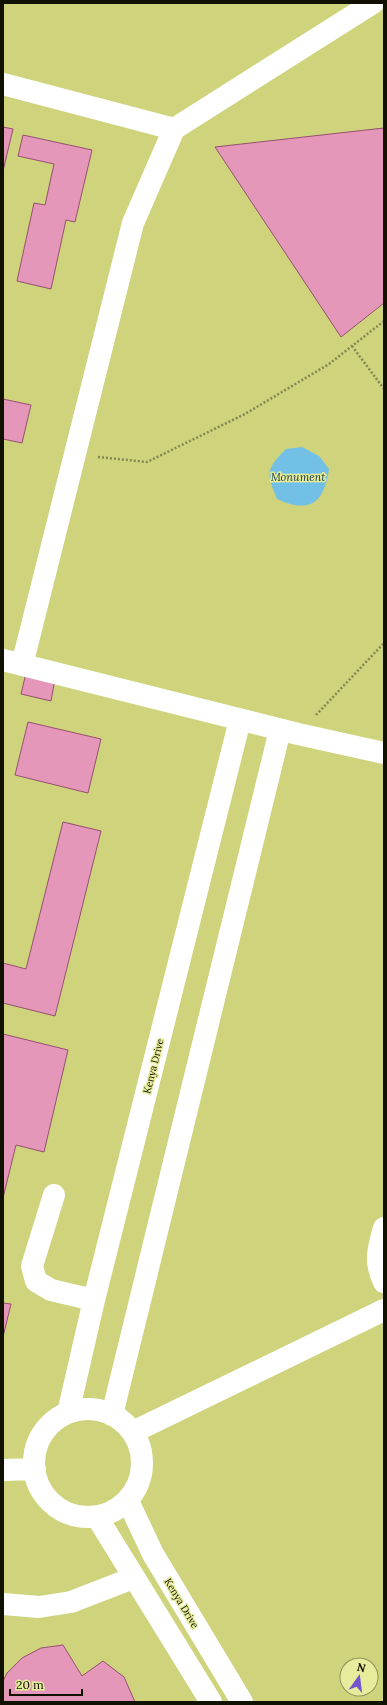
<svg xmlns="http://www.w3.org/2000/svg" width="387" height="1705" viewBox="0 0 387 1705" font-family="Lora,serif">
  <rect width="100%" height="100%" fill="#d9de8e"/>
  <path fill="#ced37c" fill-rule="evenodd" d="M3 3H384V1702H3ZM347 1665H371V1689H347Z"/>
  <path fill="#72c0e6" d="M302 447 319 456 329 469C324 503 310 514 277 499 266 473 266 469 286 449Z"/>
  <path fill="#e497b9" stroke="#965071" d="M3 127 13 129 3 171Z
    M384 128V303L341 337 215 147Z
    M23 135 92 150 75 222 66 220 51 289 17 281 34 203 45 205 54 164 18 156Z
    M3 399 31 405 22 443 3 439Z
    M26 673 55 679 51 701 21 694Z
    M28 722 101 739 88 793 15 775Z
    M63 822 101 831 55 1016 3 1003V963L26 969Z
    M3 1034 68 1050 44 1152 16 1145 3 1198Z
    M3 1303 11 1304 3 1337Z
    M63 1645 82 1676 103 1661 124 1677 135 1702H3V1681L7 1673 22 1658 41 1648Z"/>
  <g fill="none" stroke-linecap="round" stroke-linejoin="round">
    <path stroke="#848752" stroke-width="2.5" stroke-dasharray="2 2" stroke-linecap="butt" d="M352 346 384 389
      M98 457 147 462 245 414 329 364 384 321
      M316 715 384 643"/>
    <path stroke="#fff" stroke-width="22" d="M3 84 174 129
      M3 660 298 734 384 753
      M22 665 133 223 174 129 373 3
      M54 1195 32 1266 36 1281 51 1290 94 1300
      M384 1228C378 1249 374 1262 384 1282
      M34 1463a54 54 0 1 1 108 0a54 54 0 1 1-108 0Z
      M68 1413 94 1300 240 720
      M112 1415 280 730
      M133 1432 384 1310
      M3 1470 35 1469
      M128 1501 153 1554 242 1702
      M97 1517 211 1702
      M3 1604 39 1607 71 1602 133 1578"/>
  </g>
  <g text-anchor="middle" stroke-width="3" stroke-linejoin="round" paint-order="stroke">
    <g font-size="10" fill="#110" stroke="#e6ec9b">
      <text transform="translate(153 1066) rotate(-76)" y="4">Kenya Drive</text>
      <text transform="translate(182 1603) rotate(59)" y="4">Kenya Drive</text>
    </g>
    <g font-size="11" font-style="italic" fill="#123646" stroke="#e6ec9b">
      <text x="298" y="481">Monument</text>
    </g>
  </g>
  <rect width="387" height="1705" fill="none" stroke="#111100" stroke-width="8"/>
  <g transform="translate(359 1677) rotate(14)"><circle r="19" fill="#e6ec9b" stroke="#91945d"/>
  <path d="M0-3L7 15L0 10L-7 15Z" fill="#7454cd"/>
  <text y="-6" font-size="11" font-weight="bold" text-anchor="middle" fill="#111100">N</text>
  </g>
  <path d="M10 1689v6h72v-6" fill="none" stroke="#111100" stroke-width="2"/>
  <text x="16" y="1689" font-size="12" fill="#111100" stroke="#e6ec9b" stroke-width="3" paint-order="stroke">20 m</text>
</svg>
